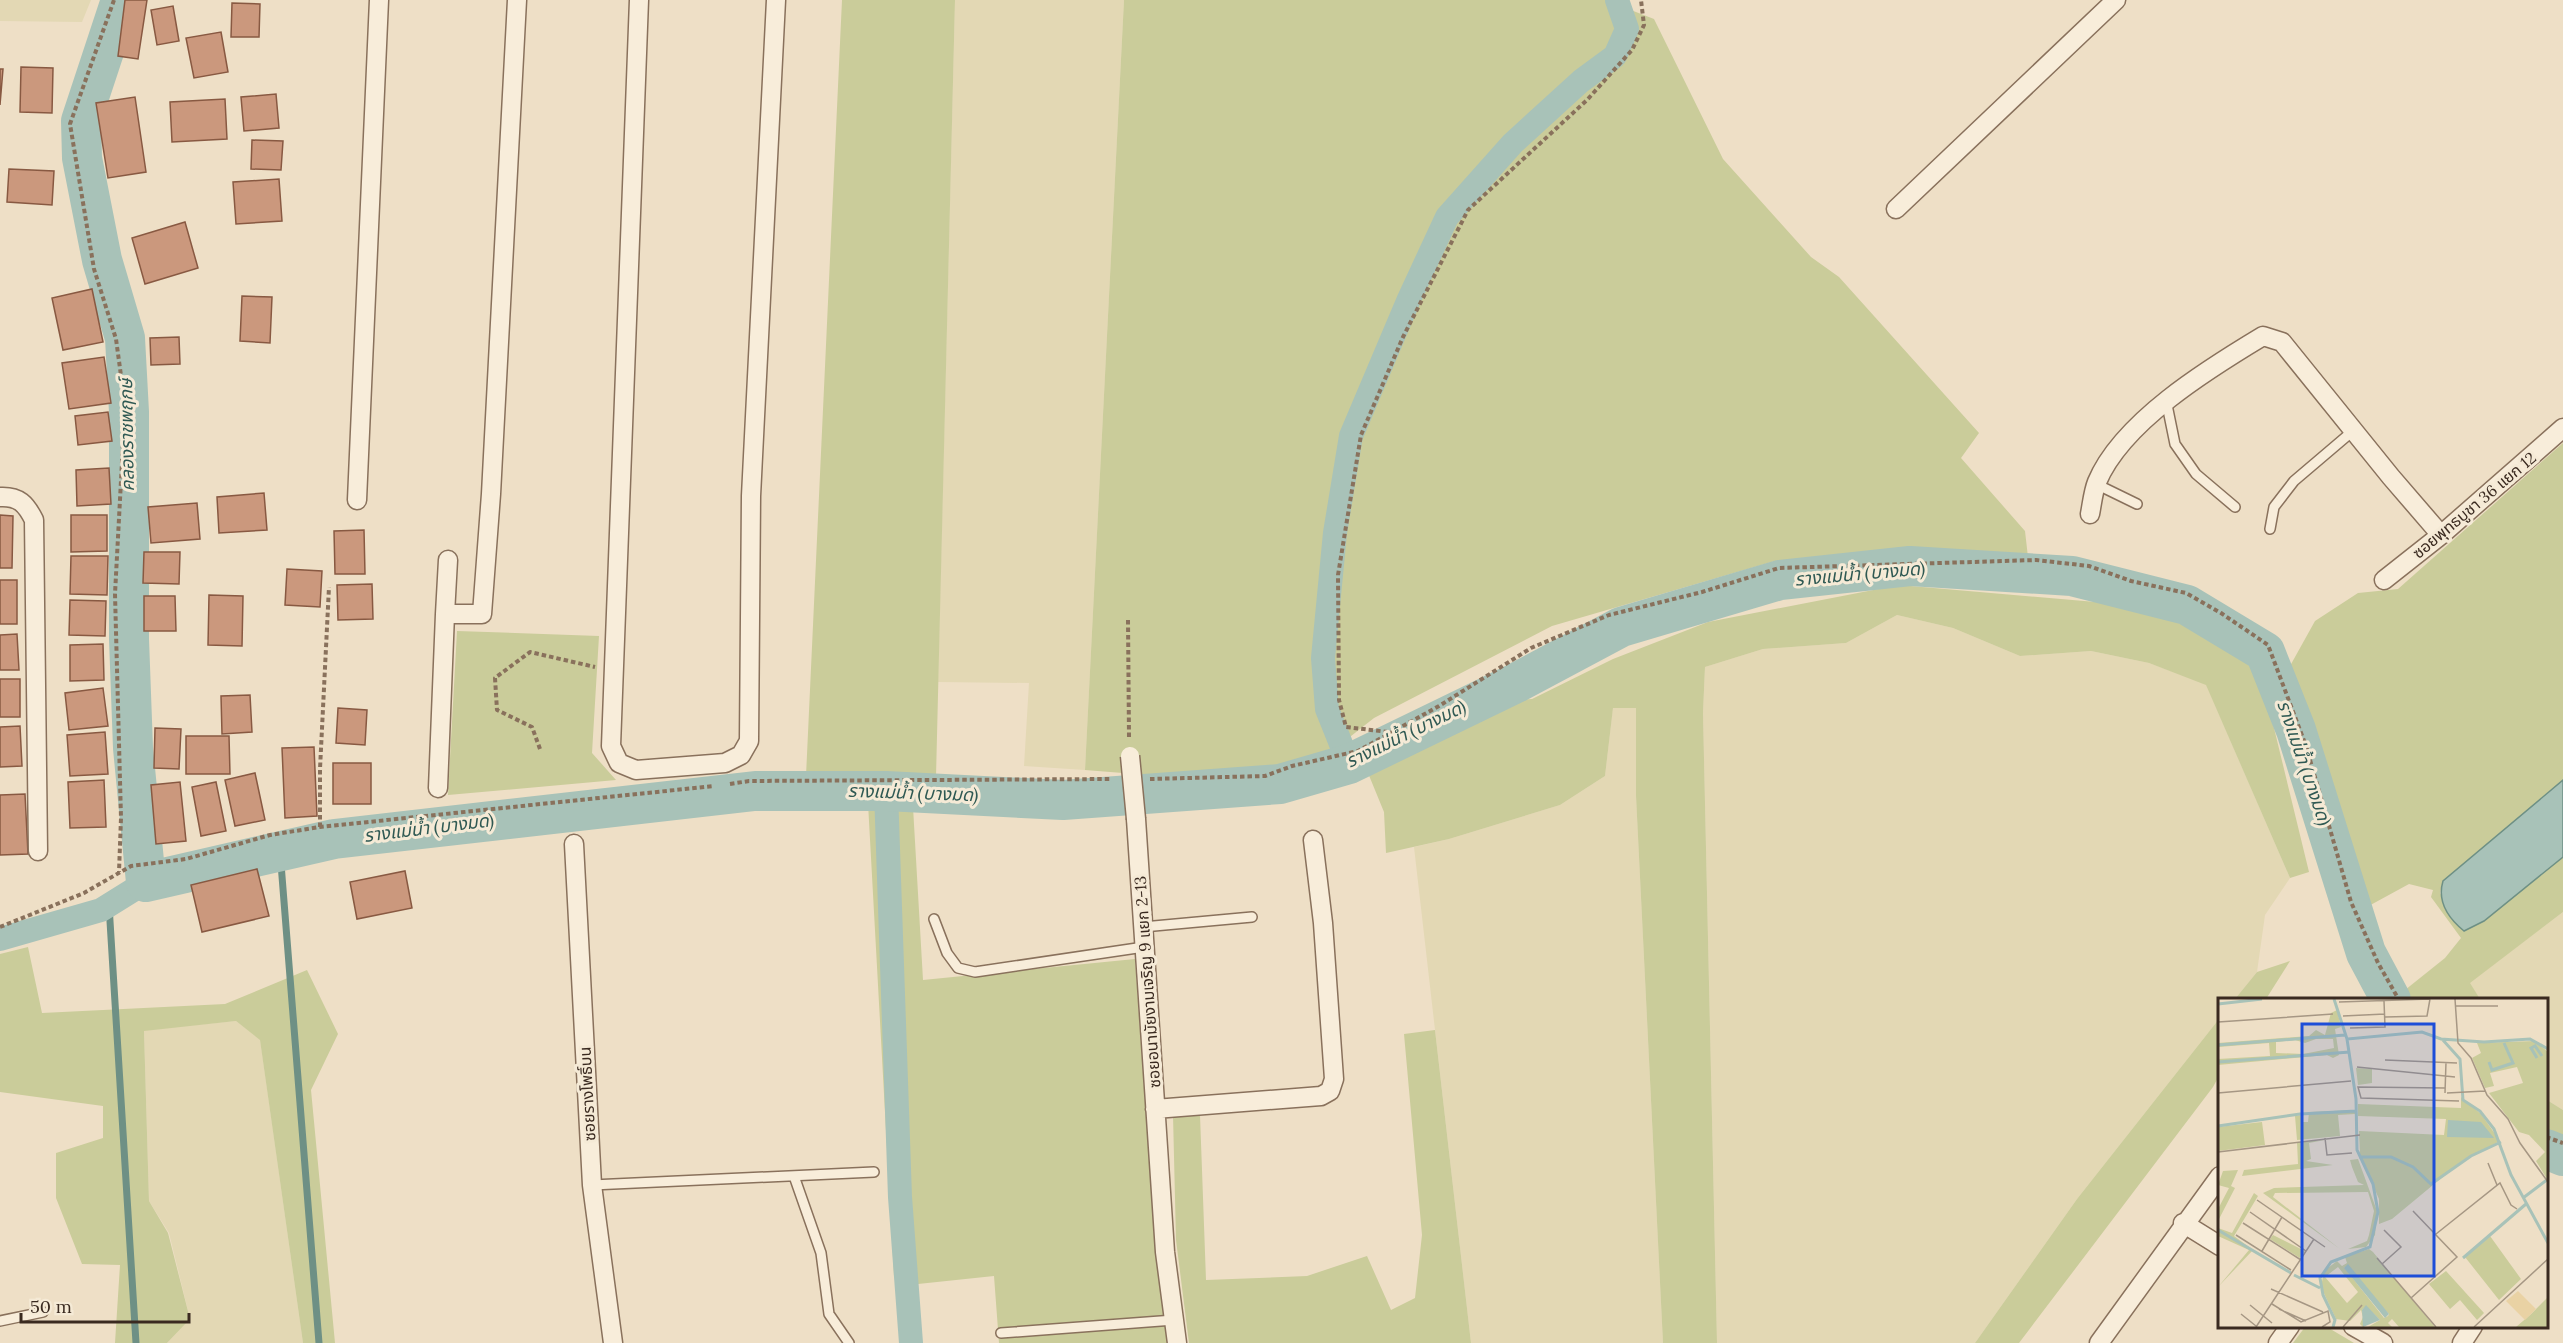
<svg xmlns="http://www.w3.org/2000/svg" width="2563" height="1343" viewBox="0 0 2563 1343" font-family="Lora,'Noto Sans Thai',serif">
  <rect width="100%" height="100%" fill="#eedfc6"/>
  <path fill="#e3d8b4" d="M0 0H91L82 22 0 21Z
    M955 0H1124L1085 770 1024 766 1029 683 938 682Z
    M1897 615 1953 628 2020 656 2091 651 2149 663 2206 684 2290 878 2265 915 2257 972 2235 999 2220 1000 2219 1019 2077 1199 1975 1343H1717L1703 713 1705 667 1763 649 1846 643Z
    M1613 707H1636V796L1663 1343H1471L1414 847 1449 839 1560 805 1605 776Z
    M2563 912V1110L2547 1100 2546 1000 2480 999 2469 983Z
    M236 1021 260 1039 303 1343H167L190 1319 169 1233 149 1201 144 1030Z"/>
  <path fill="#cacc9a" d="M842 0H955L936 777 806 776Z
    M1124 0H1605L1654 19 1723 159 1811 257 1839 277 1979 433 1961 458 2025 531 2029 566 1990 555 1775 561 1552 626 1374 718 1332 751 1256 771 1148 775 1085 770Z
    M2563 443V780L2443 881 2440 893 2464 931 2484 921 2563 857V912L2470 983 2480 999H2412L2405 990 2445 958 2461 938 2431 897 2433 890 2409 884 2365 908C2339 827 2318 746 2290 666L2315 621 2358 593 2398 589Z
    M1899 585 2142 606 2239 649 2265 691 2309 872 2290 878 2206 685 2149 663 2091 651 2020 656 1953 628 1897 615 1846 643 1763 649 1705 667 1703 713 1717 1343H1663L1636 796V708H1613L1605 776 1560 805 1449 839 1386 853 1384 812 1368 773 1504 701 1532 699 1613 659 1708 622Z
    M457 631 599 636 592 753 616 780 448 795Z
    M868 803 913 807 923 980 1135 959 1156 1258 1168 1343H999L994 1276 918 1284 894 1276Z
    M28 947 42 1013 225 1004 307 970 338 1034 311 1090 335 1343H303L260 1040 236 1021 144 1031 149 1201 168 1233 190 1319 167 1343H115L120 1265 82 1264 56 1198V1153L103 1138V1106L0 1092V954Z
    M2290 961 2266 999H2235L2257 972Z
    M2219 1019V1076L2213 1087 2019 1343H1975L2077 1199Z
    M1435 1030 1471 1343H1189L1176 1240 1173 1115H1200L1206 1280 1307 1276 1367 1256 1391 1310 1415 1298 1422 1235 1404 1034Z
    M2547 1100 2563 1110V1138L2547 1131Z
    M2305 1327H2327L2354 1343H2293Z"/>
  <path fill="#a8c2b8" stroke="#6e9085" stroke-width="1.5" d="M2563 780V857L2484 921 2464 931C2448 918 2437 901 2443 881Z"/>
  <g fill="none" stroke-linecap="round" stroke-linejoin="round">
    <path stroke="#6e9085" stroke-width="7" d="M280 851 319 1343
      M109 905 136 1343"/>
    <path stroke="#a8c2b8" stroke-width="24" d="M1349 764 1327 709 1323 658 1335 533 1351 436 1409 299 1447 217 1513 143 1581 81 1615 56 1627 29 1617 0
      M886 791 900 1197 911 1343
      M0 939 101 910 146 882"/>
    <path stroke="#a8c2b8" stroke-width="40" d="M121 0 81 121 82 158 102 260 125 338 129 412V639L133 748 146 882 334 839 755 791H886L1063 800 1280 784 1349 764 1516 683 1621 627 1780 580 1910 566 2072 576 2187 605 2265 652 2296 730 2366 953 2391 1000
      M2546 1149 2563 1156"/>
  </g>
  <path fill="#cb987d" stroke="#885942" stroke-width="1.5" d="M125 0H147L138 59 118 56Z
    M232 3 260 4 259 37H231Z
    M173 6 179 41 157 45 151 10Z
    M221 32 228 72 194 78 186 38Z
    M21 67 53 68 52 113 20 112Z
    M0 69H3L0 105Z
    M276 94 279 128 244 131 241 97Z
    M135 97 146 172 108 178 96 103Z
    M225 99 227 139 172 142 170 102Z
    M252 140 283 141 281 170 251 169Z
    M9 169 54 171 52 205 7 202Z
    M279 179 282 221 236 224 233 182Z
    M185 222 198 268 145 284 132 238Z
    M92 289 103 342 63 350 52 298Z
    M242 296 272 297 270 343 240 341Z
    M179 337 180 364 151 365 150 338Z
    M104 357 111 403 69 409 62 363Z
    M108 412 112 441 78 445 75 416Z
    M109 468 111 504 77 506 76 470Z
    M264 493 267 530 219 533 217 497Z
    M197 503 200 539 151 543 148 507Z
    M0 515 13 516 12 568H0Z
    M71 515H107V551L71 552Z
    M364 530 365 574H335L334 531Z
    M144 552H180L179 584 143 583Z
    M71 556H108L107 595 70 594Z
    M287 569 322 571 320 607 285 605Z
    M0 580H17V624H0Z
    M372 584 373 619 338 620 337 585Z
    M209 595 243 596 242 646 208 645Z
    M144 596H175L176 631H144Z
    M70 600 106 601 105 636 69 635Z
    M17 634 19 670H0V635Z
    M103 644 104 680 70 681V645Z
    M0 679H20V717H0Z
    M103 688 108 726 69 730 65 693Z
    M250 695 252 732 222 734 221 696Z
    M338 708 367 710 365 745 336 743Z
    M20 726 22 766 0 767V727Z
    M155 728 181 729 179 769 154 768Z
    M105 732 108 774 70 776 67 735Z
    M186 736H229L230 774H186Z
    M314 747 317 816 285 818 282 748Z
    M333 763H371V804H333Z
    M255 773 265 820 235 826 225 780Z
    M104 780 106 827 70 828 68 782Z
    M180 782 186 841 156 844 151 785Z
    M216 782 226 831 201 836 192 787Z
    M25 794 28 854 0 855V795Z
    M257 869 269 916 202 932 191 885Z
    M405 871 412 908 357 919 350 882Z"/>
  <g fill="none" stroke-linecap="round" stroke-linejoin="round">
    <defs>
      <path id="service" d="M2166 400 2175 444 2196 474 2235 507
        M2096 484 2137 504
        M2270 529 2274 507 2294 481 2354 430
        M934 919 947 953 958 968 975 972 1144 947
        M1143 927 1252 917
        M794 1176 821 1253 829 1314 849 1343
        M592 1185 874 1172
        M0 1321 43 1312
        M1001 1333 1174 1320"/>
      <path id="minor" d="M639 0 611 746 619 763 636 770 725 763 741 755 749 741 751 496 776 0
        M1896 209 2116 0
        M0 497C19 496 26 504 34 520L38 851
        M357 500 379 0
        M2090 514C2092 504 2093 492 2097 482 2122 422 2208 369 2263 336L2282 342 2391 477 2441 535
        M2384 580 2441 535 2563 428
        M445 614 448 560
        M438 788 445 614H482L491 494 517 0
        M1136 819 1165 1252 1177 1343
        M574 844 592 1185 613 1343
        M1155 1109 1321 1096 1330 1091 1334 1079 1323 923 1313 840
        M2183 1223 2220 1246
        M2353 1326 2383 1343
        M2099 1343 2220 1176
        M2278 1343 2290 1326
        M2462 1343 2473 1326"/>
    </defs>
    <use href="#service" stroke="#89715c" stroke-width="12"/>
    <use href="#minor" stroke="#89715c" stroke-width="21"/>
    <path stroke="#89715c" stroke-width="4" stroke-dasharray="4.5 3" stroke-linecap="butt" d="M114 0 70 124 94 269 116 339 125 405 115 594 121 818 119 872
      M1128 620 1129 737
      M1388 732 1346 727 1339 700 1338 575 1361 435 1403 337 1468 210 1587 100 1632 50 1644 25 1641 0
      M540 749 532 727 497 710 495 678 530 652 595 667
      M1150 779 1265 776 1292 766 1358 751 1439 706 1531 648 1609 615 1702 592 1779 568 2036 560 2089 566 2131 581 2186 593 2221 613 2268 645 2306 746 2351 902 2378 963 2399 1000
      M730 784 749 781 1112 779
      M320 827V769L329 587
      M0 927 84 893 131 866 186 859 270 835 320 827 714 786
      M2546 1137 2563 1143"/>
    <use href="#service" stroke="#f8edda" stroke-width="9"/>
    <use href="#minor" stroke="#f8edda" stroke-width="18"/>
    <defs>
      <path id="minor-bridge" d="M1130 756 1136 819"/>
    </defs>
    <use href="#minor-bridge" stroke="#89715c" stroke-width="21" stroke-linecap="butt"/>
    <use href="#minor-bridge" stroke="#f8edda" stroke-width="18"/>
  </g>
  <g text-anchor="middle" stroke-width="6" stroke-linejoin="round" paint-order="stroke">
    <g font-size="16" fill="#3a2a20" stroke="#f5ead6">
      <text transform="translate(2474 505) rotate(-40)" y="6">ซอยพุทธบูชา 36 แยก 12</text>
      <text transform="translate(1147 982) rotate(-94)" y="6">ซอยอนามัยงามเจริญ 9 แยก 2-13</text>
      <text transform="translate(587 1094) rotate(-93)" y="6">ซอยรางโพธิ์บน</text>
    </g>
    <g font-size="18" font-style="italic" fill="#2f5953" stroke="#f5ead6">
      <text transform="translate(127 435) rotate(-91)" y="6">คลองราชพฤกษ์</text>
      <text transform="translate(1860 574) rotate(-5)" y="6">รางแม่น้ำ (บางมด)</text>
      <text transform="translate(1406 734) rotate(-26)" y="6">รางแม่น้ำ (บางมด)</text>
      <text transform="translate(2304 763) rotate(71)" y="6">รางแม่น้ำ (บางมด)</text>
      <text transform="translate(913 793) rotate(2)" y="6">รางแม่น้ำ (บางมด)</text>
      <text transform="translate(429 828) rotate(-7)" y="6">รางแม่น้ำ (บางมด)</text>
    </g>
  </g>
  <g transform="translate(2218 998)">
    <rect width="330" height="330" fill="#eedfc6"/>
    <path d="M119 12 123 29 117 31 121 57 115 60 109 57 0 67V61L52 58 51 45 0 49V45L91 38 98 32 107 37 113 15ZM98 41H115L116 50 85 56 58 55V44L77 42 87 45ZM317 43 330 54 329 181 318 163 327 154 311 137 301 134 271 95 305 85 299 69 272 75 276 88 267 90 254 60 263 55 259 45ZM138 70 154 71V85L140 87ZM243 99 263 116 282 143 244 163 174 221 161 226V201L142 157 141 133 226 137 228 121 140 118V106L243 110ZM137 112V116L120 117 122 138 79 142 77 118 83 117 84 124H90L91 114ZM44 124 47 147 0 153V129ZM107 142 91 145 93 161 88 163 115 167 24 178 26 172 80 166 79 144ZM140 161 159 213 157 237 148 249 130 251 149 243 151 237 156 213 150 194 57 195 55 199 122 251 45 195 56 190 146 187 140 184 134 169 132 162ZM20 172 13 188 17 190 0 223V211L11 190 0 187 5 173ZM36 195 40 198 16 238 35 252 0 289 31 252 0 238V230L14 235ZM55 237 87 253 82 260 52 241ZM272 238 303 281 281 302 247 259ZM151 251 155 254 217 329H181L174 321 170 325 174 329H150L162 322 148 308 144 312 147 323 145 329 142 326 145 319 143 312 132 323 118 321 103 289 106 273 119 263 124 268 129 265 127 259ZM125 268 171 316 170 318 166 320ZM120 269 140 294 129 305 107 279ZM228 273 266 315 259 322 242 302 232 311 211 286ZM330 299V329H298L312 317Z" fill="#cacc9a" fill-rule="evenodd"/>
    <path d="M300 293 318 311 307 322 288 303Z" fill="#e9d2a4"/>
    <path d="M230 122 263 124 276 140 229 139ZM130 266 171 316 167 320 126 270ZM148 307 162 322 145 329 144 312Z" fill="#a8c2b8"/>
    <path fill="none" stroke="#a8c2b8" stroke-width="3" d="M116 1 129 41M0 6 44 1M224 41 242 61 245 102 262 113 276 131 293 177 330 245M0 47 127 37M319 60 313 50 317 48 324 58M0 64 132 54M271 64 274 72 295 65 286 45M0 128 82 116 138 113M141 159H173L195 169 213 186 253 158 283 144M305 200 330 181M0 232 73 275M245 260 308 206M76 277 102 290M115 329 117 322 105 297 102 280 113 264 152 249 160 214 155 186 139 152 138 101 129 41 204 34 223 41 266 44 312 41 330 51"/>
    <path fill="none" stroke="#a69784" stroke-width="1.5" d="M237 1 240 45 253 60 269 97 290 121 302 145 330 184M121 4 212 1M237 8H280M125 18 167 16M167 19 209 18 212 1M0 24 115 16M132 30 167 29 166 3M167 62 239 65M139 69 237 79M227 90 140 89 143 100 241 103M0 95 133 83M227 95 228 64M229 95 267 93M107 140 109 157 134 155M0 154 142 137M270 165 279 187M39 202 107 249M32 214 88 253M25 225 83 262M218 236 282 185 293 207 299 211M18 237 73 272M44 253 64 219M159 260 218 329M164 266 183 249 166 232M53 291 105 314M193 300 239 259 195 213M54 306 83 324 110 313 112 324 104 329M32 307 54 325M61 311 88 323M23 316 38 328M38 329 96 241M125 329 144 307M256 329 330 261"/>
    <path fill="#1d4ed8" fill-opacity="0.15" stroke="#1d4ed8" stroke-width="3" d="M84 26H216V278H84Z"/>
    <rect width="330" height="330" fill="none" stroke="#3a2a20" stroke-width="3"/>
  </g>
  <path d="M21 1313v9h168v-9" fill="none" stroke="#3a2a20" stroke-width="3"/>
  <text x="30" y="1313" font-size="18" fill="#3a2a20" stroke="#f5ead6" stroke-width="4.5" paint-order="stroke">50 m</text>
</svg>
